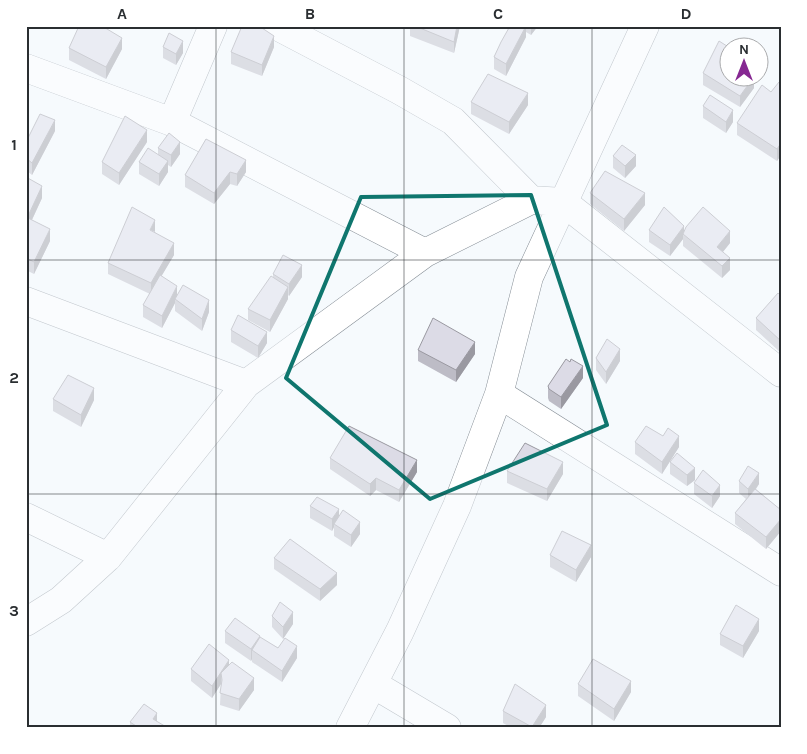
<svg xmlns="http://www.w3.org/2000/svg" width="807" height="754" viewBox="0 0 807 754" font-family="Karla,sans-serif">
  <rect width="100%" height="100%" fill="#f6fafd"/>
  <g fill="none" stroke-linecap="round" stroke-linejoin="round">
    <defs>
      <path id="minor" d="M277 26 399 90 453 121 531 200 563 202 781 373
        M26 68 172 122 425 253
        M172 122 213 26
        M26 301 246 384
        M499 394 781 572
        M26 517 108 557
        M26 622 61 600 108 557 246 384 425 253 531 200
        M373 684 447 728
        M350 728 400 631 457 506 499 394 529 277 645 26"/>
    </defs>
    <use href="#minor" stroke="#848c94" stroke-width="29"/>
    <use href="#minor" stroke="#fff" stroke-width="28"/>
  </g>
  <path fill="#bdbcc6" d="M410 26H460L454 53 410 36Z
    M510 26H538L531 35 526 32V37L506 76 494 69V57Z
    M163 47 183 53 176 65 163 58Z
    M274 47 262 76 231 64V52Z
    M69 48 122 49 106 79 69 60Z
    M703 73 730 78H754V88L740 107 703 85Z
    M781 83V155L777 161 737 135V123Z
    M471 102 528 105 509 134 471 114Z
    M703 106 733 122 726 133 703 118Z
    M55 131 32 175 26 170V142Z
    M206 139 246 172 237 186 230 184 214 204 185 187V175Z
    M147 142 119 185 102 174V162Z
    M158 148 180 154 171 167 168 165V172L159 186 139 174V162L158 155Z
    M613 156 636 166 625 178 613 168Z
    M26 177 42 198 32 220 50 241 34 274 26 270Z
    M590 193 645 205 624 231 590 204Z
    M649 230 684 231 730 243 723 252 730 270 722 278 683 246V239L670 256 649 242Z
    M155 232 174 255 161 276 177 295 209 312 202 331 175 311V303L162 328 143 317V305L150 294 108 274V263Z
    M273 274 302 277 289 296 288 295V299L270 332 248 320V309L273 278Z
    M781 296V353L756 330V318Z
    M231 330 267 343 258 358 231 342Z
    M418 350 475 354 456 382 418 361Z
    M596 358 620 361 606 384 596 370Z
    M583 378 561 409 549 401 548 398V386Z
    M53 399 94 400 81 427 53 411Z
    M635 442 679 447 662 474 635 454Z
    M330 458 417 472 399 502 376 490 370 496 330 469Z
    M670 462 695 480 687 486 670 474Z
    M507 471 563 474 547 501 507 483Z
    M739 481 759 484 756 489 781 510V531L766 549 735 524V513L746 499 739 493Z
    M694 483 720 496 712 508 694 494Z
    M310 506 339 517 360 534 351 547 334 536V527L332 531 310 518Z
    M550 555 591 557 576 582 550 567Z
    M274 558 337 585 320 601 274 569Z
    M272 616 293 624 283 639 272 627Z
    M225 631 260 638 297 658 282 682 252 662V659L251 661 225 643Z
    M759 631 743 658 720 645V634Z
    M229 665 254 690 239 711 220 705 221 684 212 698 191 681V669Z
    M578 684 631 692 614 721 578 696Z
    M503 711 546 717 539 728H512L503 723Z
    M130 722 168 728H130Z"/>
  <path fill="#9a99a1" d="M457 26H460L454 53V42Z
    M526 26V37L506 76V64Z
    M531 26H538L531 35Z
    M274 36V47L262 76V65Z
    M122 38V49L106 79V67Z
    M183 41V53L176 65V54Z
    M753 78H754V88L740 107V96Z
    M528 93V105L509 134V122Z
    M733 110V122L726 133V122Z
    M55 120V131L32 175V163Z
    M147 130V142L119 185V173Z
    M180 142V154L171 167V155Z
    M781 143V155L777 161V149Z
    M636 155V166L625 178V166Z
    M246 160V172L237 186V174Z
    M168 161V172L159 186V174Z
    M230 172V184L214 204V193Z
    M42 186V198L29 226V214Z
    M645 193V205L624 231V219Z
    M155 220V232L150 230Z
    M684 226V235L683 234V239L670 256V245Z
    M50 229V241L34 274V262Z
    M730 231V243L717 259V247Z
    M174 243V255L151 294V283Z
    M730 258V270L722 278V266Z
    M302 265V277L289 296V284Z
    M177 286V298L175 299V303L162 328V316Z
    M288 287V299L270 332V320Z
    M209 300V312L202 331V319Z
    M267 332V343L258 358V346Z
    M475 342V354L456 382V370Z
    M620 349V361L606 384V372Z
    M583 366V378L561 409V397Z
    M94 388V400L81 427V415Z
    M679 436V447L662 474V462Z
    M417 460V472L399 502V490Z
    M563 462V474L547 501V489Z
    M695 468V480L687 486V475Z
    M759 473V484L748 500V489Z
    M376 478V490L370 496V484Z
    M720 485V496L712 508V496Z
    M339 509V521L334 524V527L332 531V519Z
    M781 519V531L766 549V537Z
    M360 522V534L351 547V535Z
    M591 545V557L576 582V570Z
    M337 573V585L320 601V589Z
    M293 612V624L283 639V627Z
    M759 619V631L743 658V646Z
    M260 636V647L252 650V659L251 661V649Z
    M297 646V658L282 682V671Z
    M229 660V671L221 673V684L212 698V686Z
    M254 678V690L239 711V699Z
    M631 681V692L614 721V709Z
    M546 705V717L539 728H532V727Z
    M157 713V725L153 719Z"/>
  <path fill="#dcdbe6" stroke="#9a99a1" d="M79 26H102L122 38 106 67 69 48Z
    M242 26H259L274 36 262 65 231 52Z
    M415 26H457L454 42Z
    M510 26H526L506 64 494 57 501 42Z
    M169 33 183 41 176 54 163 47Z
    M719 41 730 48V78H753L740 96 703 73Z
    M488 74 528 93 509 122 471 102Z
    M779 82 781 83V143L777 149 737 123 762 85 771 92Z
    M710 95 733 110 726 122 703 106Z
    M40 114 55 120 32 163 26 158V142Z
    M125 116 147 130 119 173 102 162Z
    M169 133 180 142 171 155 158 148Z
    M206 139 246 160 237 174 230 172 214 193 185 175Z
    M622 145 636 155 625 166 613 156Z
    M148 148 168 161 159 174 139 162Z
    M605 171 645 193 624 219 590 193Z
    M26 177 42 186 29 214 26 213Z
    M132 207 155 220 150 230 174 243 151 283 108 263Z
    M664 207 684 226 670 245 649 230Z
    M703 207 730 231 717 247 730 258 722 266 683 234 686 227Z
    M26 217 50 229 34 262 26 258Z
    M283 255 302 265 289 284 273 274Z
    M160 275 177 286 162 316 143 305Z
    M271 276 288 287 270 320 248 309Z
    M183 285 209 300 202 319 175 299Z
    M778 293 781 296V341L756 318Z
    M238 315 267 332 258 346 231 330Z
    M433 318 475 342 456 370 418 350Z
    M607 339 620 349 606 372 596 358Z
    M566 359 570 362 571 359 583 366 561 397 549 389 548 386Z
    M68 375 94 388 81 415 53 399Z
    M349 426 417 460 399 490 376 478 370 484 330 458Z
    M646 426 663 436 668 428 679 436 662 462 635 442Z
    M525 443 563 462 547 489 507 471Z
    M677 453 695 468 687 475 670 462Z
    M748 466 759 473 748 489 739 481Z
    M703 470 720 485 712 496 694 483Z
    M755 489 781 510V519L766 537 735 513Z
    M317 497 339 509 332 519 310 506Z
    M343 510 360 522 351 535 334 524Z
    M562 531 591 545 576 570 550 555Z
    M290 539 337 573 320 589 274 558Z
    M280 602 293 612 283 627 272 616Z
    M736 605 759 619 743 646 720 634Z
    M235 618 260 636 251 649 225 631Z
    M260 637 278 648 285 638 297 646 282 671 252 650Z
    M209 644 229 660 212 686 191 669Z
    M593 659 631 681 614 709 578 684Z
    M232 662 254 678 239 699 220 693 222 680 221 673Z
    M515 684 546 705 532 727 503 711Z
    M144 704 157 713 153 719 168 728H139L130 722Z"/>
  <path d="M0 0H807V754H0ZM531 195 607 425 430 499 286 378 361 197Z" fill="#f6fafd" fill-opacity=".55" fill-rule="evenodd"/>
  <path fill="none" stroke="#0f766e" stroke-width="4" stroke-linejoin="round" d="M531 195 607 425 430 499 286 378 361 197Z"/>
  <path fill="none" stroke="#2a2e31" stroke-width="1" stroke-opacity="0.55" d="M216 26V728M404 26V728M592 26V728M26 260H781M26 494H781"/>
  <rect width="807" height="754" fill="none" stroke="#ffffff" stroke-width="55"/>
  <g transform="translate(744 62)"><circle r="24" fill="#ffffff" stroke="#aaabad"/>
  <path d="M0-4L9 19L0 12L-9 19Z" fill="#862892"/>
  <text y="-8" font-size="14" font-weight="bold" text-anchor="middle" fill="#2a2e31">N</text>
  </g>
  <rect x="28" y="28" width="752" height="698" fill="none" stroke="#2a2e31" stroke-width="2"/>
  <g font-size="16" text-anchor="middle" font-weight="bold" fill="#2a2e31">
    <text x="122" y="19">A</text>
    <text x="310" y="19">B</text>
    <text x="498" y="19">C</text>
    <text x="686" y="19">D</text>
    <text x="14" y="150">1</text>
    <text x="14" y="383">2</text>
    <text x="14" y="616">3</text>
  </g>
</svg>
